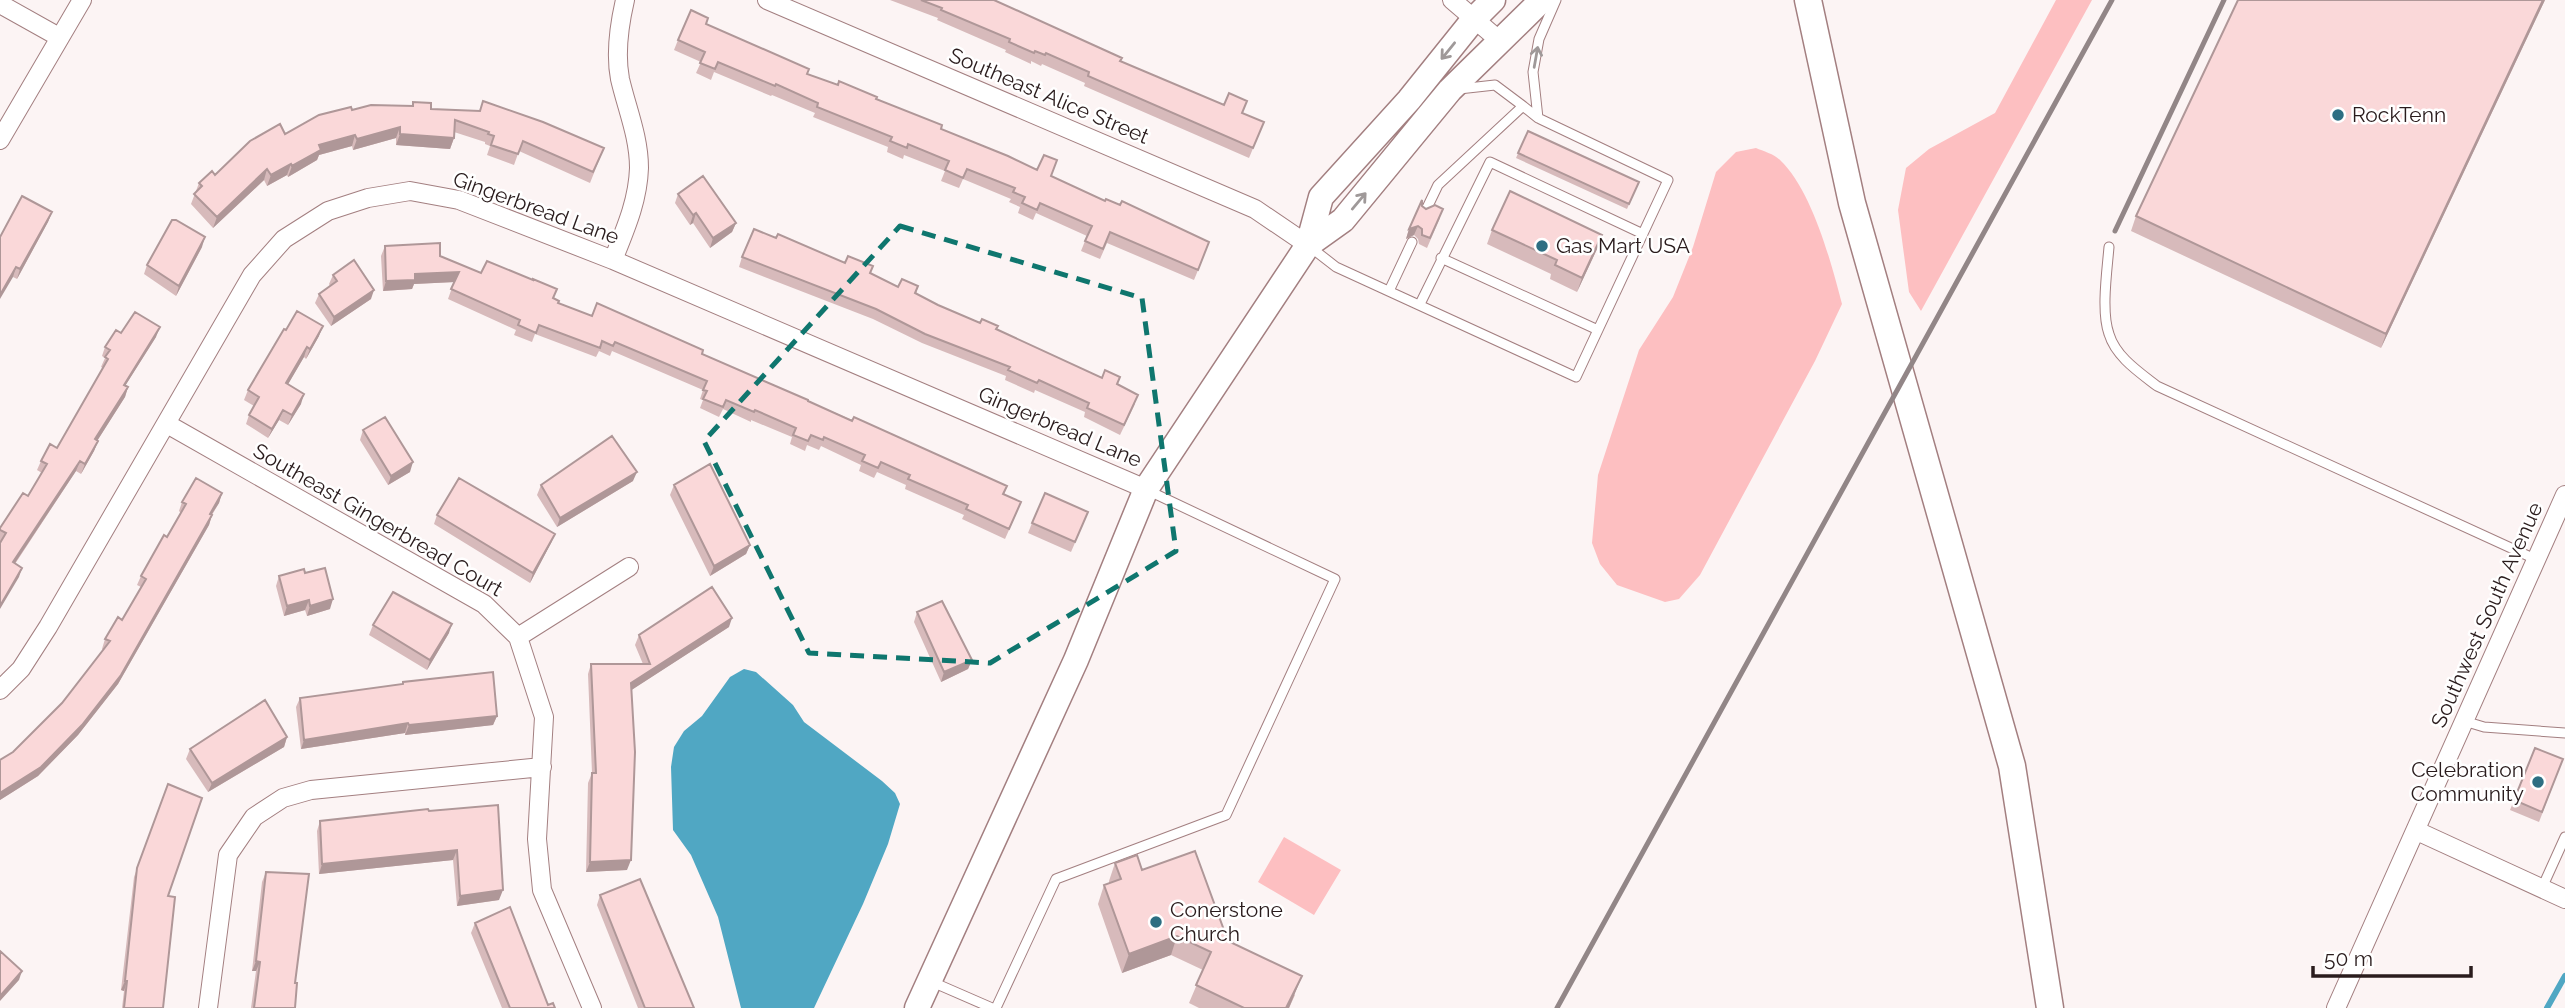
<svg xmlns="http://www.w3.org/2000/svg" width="2565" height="1008" viewBox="0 0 2565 1008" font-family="Raleway,sans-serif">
  <rect width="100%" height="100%" fill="#fcf4f4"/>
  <path fill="#fdbfc1" d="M2056 0H2092L1921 311 1909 292 1898 210 1906 168 1929 149 1995 113Z
    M1756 148C1763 151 1774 154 1780 160 1812 190 1831 262 1842 304L1815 361 1700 575 1679 599 1665 602 1617 585 1600 564 1592 543 1598 475 1639 350 1673 297 1693 247 1716 172 1736 152Z
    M1284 837 1341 870 1314 915 1258 882Z"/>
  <path fill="#50a7c3" d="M744 669 756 672 793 705 804 722 882 781 895 793 900 804 888 844 863 904 814 1008H741L718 917 691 855 673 830 671 767 674 747 684 731 702 716 730 677Z"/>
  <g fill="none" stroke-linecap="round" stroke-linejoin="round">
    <path stroke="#50a7c3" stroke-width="6" d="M2547 1008 2565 976"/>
    <defs>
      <path id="lane" d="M1459 89 1495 85 1523 106
        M1538 118 1533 72 1539 39 1556 0
        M1309 246 1336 267 1576 377 1668 180 1538 118 1523 106 1438 185 1425 212
        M2109 247C2107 271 2101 312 2109 334 2116 357 2139 372 2157 386L2535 559
        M1441 258 1598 330
        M1389 291 1412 242
        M1420 304 1490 162 1643 234
        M2464 721 2484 727 2565 733
        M2542 888 2565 837
        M930 981 992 1008
        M996 1008 1056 879 1226 815 1335 579 1147 490"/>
      <path id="street" d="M767 0 1255 209 1308 245
        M1452 0 1500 41
        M0 4 59 37
        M0 140 82 0
        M613 260C625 230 638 201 639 168 639 137 627 109 620 79 615 53 619 26 625 0
        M167 424 484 604 518 637 544 717 537 839 542 890 592 1008
        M518 637 629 567
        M0 690 21 669 48 627 252 275 284 239 328 211 368 198 410 191 459 200 613 260 1146 489
        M2417 831 2565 899
        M208 1008 228 855 254 817 283 798 311 790 542 767
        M2336 1008 2565 495"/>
      <path id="secondary" d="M1308 245 1343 220 1450 90 1542 0
        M917 1008 1076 660 1146 489 1308 245 1321 197 1409 100 1474 19 1493 0"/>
      <path id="primary" d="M1808 0 1852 203 2012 766 2050 1008"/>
    </defs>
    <use href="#lane" stroke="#a37f80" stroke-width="11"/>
    <use href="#street" stroke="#a37f80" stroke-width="20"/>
    <use href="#secondary" stroke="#a37f80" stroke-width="27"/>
    <use href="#primary" stroke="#a37f80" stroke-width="29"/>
    <use href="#lane" stroke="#fff" stroke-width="9"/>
    <use href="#street" stroke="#fff" stroke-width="18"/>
    <use href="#secondary" stroke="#fff" stroke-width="24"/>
    <use href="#primary" stroke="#fff" stroke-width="26"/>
    <path stroke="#928687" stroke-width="5" d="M2115 231 2224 0
      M1557 1008 2112 0"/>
  </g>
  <path fill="#d7babb" d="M890 0H994L1120 61 1264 122 1249 158 1084 86 1085 83 1042 64 1041 66 1031 61V64L1005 52 1006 50 937 20 938 18Z
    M2545 0 2381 348 2131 231 2136 216Z
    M708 18 706 24 807 74 876 99 941 129 1051 176 1205 253 1194 280 1107 243 1100 259 1081 251 1087 236 1036 213 1033 220 1018 213 1020 207 1009 202 1011 199 963 179 959 188 941 181 945 171 904 155 903 159 887 152 888 147 813 117 815 113 772 95 771 96 714 72 711 80 696 73 701 62 674 50 678 40Z
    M413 102 431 109 604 148 590 183 519 151 514 165 487 155 490 146 485 144V142L454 132V138L450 149 396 145V138L353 150 352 146 319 155 317 160 288 177 287 175 267 186 264 180 213 228 191 204 199 183 215 175 285 134 352 110 412 106Z
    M1528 131 1639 182 1627 209 1516 158Z
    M678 194 736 223 732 232 710 248 693 223 690 225 675 203Z
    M52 212 48 222 17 279 13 277 0 237Z
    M1440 218 1427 248 1419 244 1418 239 1414 235 1406 239 1409 229Z
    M1492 230 1602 235 1597 249 1577 292 1550 279 1551 274 1487 244Z
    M385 246 440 256 481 273 553 298 558 303 592 316 702 354 808 401 1007 486 1004 495 1017 512 1005 539 962 519 964 515 905 489 906 485 877 472 874 478 859 471 861 465 821 446 819 450 807 445 805 451 790 444 792 437 751 420V422L723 409 719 417 700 408 703 400 700 399 703 390 612 351 610 356 599 351 596 357 535 334 532 342 514 335 516 330 448 299 454 282 414 284 412 289 383 291 381 256Z
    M202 247 176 296 144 274 147 265Z
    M742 257 870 274 898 287 918 286 916 294 938 305 996 329 1102 378 1120 377 1117 385 1135 404 1120 435 1084 417 1085 412 1035 390 1034 393 1005 380 1006 376 922 343 873 319 739 267Z
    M333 275 371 299 331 326 315 303 319 294 330 286 329 284Z
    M286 330 319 336 306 359 304 357 288 384 301 404 288 425 279 420 268 438 246 424 249 415 254 406 244 400 248 390Z
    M121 333 156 337 125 386 128 387 125 397 97 441H98L94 451 81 474 76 471 15 564 19 577 0 542V528L28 496 42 473 37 470 41 461 57 448 103 368 101 367 105 358 102 356 105 347Z
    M363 430 410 472 388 485 360 440Z
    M633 481 557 527 537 495 541 485Z
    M674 485 750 545 746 554 710 576 670 495Z
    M222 493 219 503 212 515 209 525 118 684 78 735 38 776 0 800V760L13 752 62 703 103 650 102 649 105 639 122 620 141 587 137 585 141 576 167 537 181 513 179 511 182 502Z
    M437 515 555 534 551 543 530 583 434 524Z
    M1084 522 1071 552 1028 533 1032 523Z
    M305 573 330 609 307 616 305 610 284 616 276 586 279 576Z
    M917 612 972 660 968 669 941 682 914 622Z
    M373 625 449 633 427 670 369 635Z
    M729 627 631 690 627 870 586 872 588 783 592 773 588 674 591 664H643L635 645 639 635Z
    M403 682 497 716 493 725 405 735V733L301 749 296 707 300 698 402 684Z
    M287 737 284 747 208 792 186 759 190 749Z
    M2535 748 2563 759 2539 822 2510 810Z
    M168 784V896L163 1008H122L124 991 121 990 134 877Z
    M429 811 499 900 457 906 453 860 319 874 317 831 320 821Z
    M1115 863 1142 870 1295 995 1289 1008H1199L1189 1003 1203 970 1171 955 1122 973 1098 904 1104 885 1109 883V881Z
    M266 872 295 983V1008H251L256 971H252L262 882Z
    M600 895 694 1008H638L597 905Z
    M475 923 548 1005 555 1008H502L471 933Z"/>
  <path fill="#af9798" d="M2543 0H2545L2381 348 2386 334Z
    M400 127 396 138 353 150 357 139Z
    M400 134 454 138 450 149 396 145Z
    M355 135 352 146 319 155 317 160 288 177 292 166 319 145Z
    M291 164 287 175 267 186 271 175Z
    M267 169 264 180 213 228 217 217Z
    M52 212 48 222 17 279 20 269Z
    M696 213 693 223 690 225 693 215Z
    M736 223 732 232 710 248 713 238Z
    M1418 226 1414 235 1406 239 1409 229Z
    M1602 235 1597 249 1577 292 1582 278Z
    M205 237 202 247 176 296 179 286Z
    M16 267 13 277 0 299V295Z
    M459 272 455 282 414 284 412 289 383 291 386 281 415 274Z
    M374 290 371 299 331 326 334 317Z
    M323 326 319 336 306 359 310 349Z
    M160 327 156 337 120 394 124 385Z
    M307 347 304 357 283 393 286 383Z
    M128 387 125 397 92 449 95 439Z
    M304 394 301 404 288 425 292 415Z
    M283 410 279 420 268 438 272 429Z
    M98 441 94 451 81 474 85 464Z
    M80 461 76 471 9 572 13 562Z
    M413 462 410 472 388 485 391 476Z
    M637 472 633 481 557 527 560 518Z
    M222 493 219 503 206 523 210 514Z
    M212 515 209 525 118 684 78 735 38 776 0 800V793Z
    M555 534 551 543 530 583 533 573Z
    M750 545 746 554 710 576 714 566Z
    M22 568 19 577 0 609V606Z
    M333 599 330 609 307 616 310 606Z
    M309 600 305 610 284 616 287 606Z
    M732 618 729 627 627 693 631 683Z
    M452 624 449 633 427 670 430 660Z
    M972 660 968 669 941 682 944 672Z
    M497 716 493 725 405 735 409 725Z
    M408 723 405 733 301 749 304 740Z
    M287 737 284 747 208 792 212 783Z
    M457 850 453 860 319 874 322 864Z
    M631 860 627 870 586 872 590 862Z
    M503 890 499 900 457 906 460 896Z
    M1177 936 1171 955 1122 973 1129 954Z
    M256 961 260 962 256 971H252Z
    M22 971 19 980 0 1001V996Z
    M1302 976 1289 1008H1286Z
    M125 981H127L124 991 121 990Z"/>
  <path fill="#fad8d9" stroke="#af9798" stroke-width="2" d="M921 0H994L1122 58 1120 61 1224 105 1229 93 1247 101 1242 113 1264 122 1253 148 1088 76 1089 72 1046 53 1045 55 1035 51 1034 53 1009 42 1010 39 941 10 942 8Z
    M2238 0H2543L2386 334 2136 216Z
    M691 10 708 18 706 24 809 69 807 74 838 85 839 81 877 97 876 99 942 125 941 129 1008 156 1037 170 1044 155 1057 160 1051 176 1105 201 1106 199 1120 205 1122 201 1209 242 1198 270 1110 232 1103 249 1085 241 1092 226 1040 203 1037 210 1022 203 1025 197 1013 192 1015 188 967 169 963 178 945 170 949 161 908 144 907 148 890 141 892 137 817 107 818 103 776 84 775 86 718 62 715 69 700 63 705 52 678 40Z
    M483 101 543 122 604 148 593 172 523 141 518 154 491 145 494 136 488 134 489 132 455 120 454 138 400 134V127L357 139 355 135 319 145 321 150 292 166 291 164 271 175 267 169 217 217 194 194 202 186 199 183 212 171 215 175 250 141 280 124 285 134 319 115 351 107 352 110 371 105 413 106V102L431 103V109L480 111Z
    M1528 131 1639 182 1629 204 1518 153Z
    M703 176 736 223 713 238 696 213 693 215 678 194Z
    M1510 191 1602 235 1582 278 1555 265 1557 260 1492 230Z
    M22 196 52 212 20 269 16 267 0 295V237Z
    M1422 200V206L1426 209 1435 205 1443 209 1430 238 1422 235V229L1418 226 1409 229Z
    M172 220H176L205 237 179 286 147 265Z
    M754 229 776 238 778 234 845 263 848 256 873 266 870 273 898 287 902 279 918 286 915 293 938 305 980 323 982 319 998 326 996 329 1102 378 1105 370 1120 377 1117 384 1138 395 1124 425 1087 408 1089 403 1039 380 1037 383 1008 370 1010 367 925 334 876 309 742 257Z
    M440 243V256L481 273 487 261 533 280V279L557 289 553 298 559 301 558 303 592 316 597 303 703 350 702 354 808 400V401L852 421 854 417 1007 486 1003 494 1021 502 1009 529 966 509 968 505 908 479 910 475 881 462 878 468 862 461 865 455 824 437 823 440 811 435 808 441 793 435 796 428 755 410 754 412 726 400 723 407 703 399 707 391 703 390 707 381 615 342 613 346 602 341 600 348 539 325 536 333 518 325 520 320 451 289 459 272 415 274V280L386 281 385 246Z
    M354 260 374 290 334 317 319 294 337 281 333 275Z
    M297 311 323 326 310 349 307 347 286 383 304 394 292 415 283 410 272 429 249 415 259 397 248 390 284 329 286 330Z
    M135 312 160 327 124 385 128 387 95 439 98 441 85 464 80 461 13 562 22 568 0 606V543L6 533 0 530V528L23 493 28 496 47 464 41 461 50 444 57 448 108 359 105 357 110 350 105 347 116 330 121 333Z
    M385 417 413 462 391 476 363 430Z
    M612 436 637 472 560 518 541 485Z
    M710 464 750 545 714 566 674 485Z
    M196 478 222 493 210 514 212 515 121 675 82 725 41 767 0 793V760L13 752 62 703 110 641 105 639 118 617 122 620 146 579 141 576 164 535 167 537 186 504 182 502Z
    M459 478 555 534 533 573 437 515Z
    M1045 493 1088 512 1075 542 1032 523Z
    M325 568 333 599 310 606 309 600 287 606 279 576 304 569 305 573Z
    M712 587 732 618 631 683 635 752 631 860 590 862 592 773H596L591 664H650L639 635Z
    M393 592 452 624 430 660 373 625Z
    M942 601 972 660 944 672 917 612Z
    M493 672 497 716 409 725 408 723 304 740 300 698 403 684V682Z
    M265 700 287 737 212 783 190 749Z
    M2535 748 2563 759 2542 812 2514 800Z
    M168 784 202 798 168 896 175 897 163 1008H124L127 981H125L137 868Z
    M498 805 503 890 460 896 457 850 322 864 320 821 428 809 429 811Z
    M1195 851 1228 941 1302 976 1286 1008H1244L1196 985 1211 952 1177 936 1129 954 1104 885 1121 879 1115 863 1137 855 1142 870Z
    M266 872 309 874 295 983H297L295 1008H254L260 962 256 961Z
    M640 879 694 1008H645L600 895Z
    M510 907 548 1005 553 1003 555 1008H510L475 923Z
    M0 951 22 971 0 996Z"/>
  <defs><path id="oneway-shaft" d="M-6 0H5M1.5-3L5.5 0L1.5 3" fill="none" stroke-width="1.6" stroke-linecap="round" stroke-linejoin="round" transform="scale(1.75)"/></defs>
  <g stroke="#9f9999">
    <use href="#oneway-shaft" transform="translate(1448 51) rotate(129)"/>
    <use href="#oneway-shaft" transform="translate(1536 57) rotate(-80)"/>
    <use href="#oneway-shaft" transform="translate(1359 201) rotate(-50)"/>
  </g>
  <path fill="none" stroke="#0f766e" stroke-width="5" stroke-dasharray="14 9" stroke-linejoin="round" d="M900 226 1142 298 1176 551 990 663 809 653 704 441Z"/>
  <g fill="#2d6e82" stroke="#fff" stroke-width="2.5">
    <circle cx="2338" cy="115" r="7"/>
    <circle cx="1542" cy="246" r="7"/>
    <circle cx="2538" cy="782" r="7"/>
    <circle cx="1156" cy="922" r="7"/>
  </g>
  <g text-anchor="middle" stroke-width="5" stroke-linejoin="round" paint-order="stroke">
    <g font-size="21" fill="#2a1c1d" stroke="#fff">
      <text transform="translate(1049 96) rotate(23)" y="7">Southeast Alice Street</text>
      <text transform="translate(536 208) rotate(20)" y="7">Gingerbread Lane</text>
      <text transform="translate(1060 427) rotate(23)" y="7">Gingerbread Lane</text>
      <text transform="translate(378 520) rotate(30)" y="7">Southeast Gingerbread Court</text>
      <text transform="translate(2487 615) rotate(-66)" y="7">Southwest South Avenue</text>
    </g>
    <g font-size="21" fill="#2a1c1d" stroke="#fff" text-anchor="start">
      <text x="2352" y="122">RockTenn</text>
      <text x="1556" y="253">Gas Mart USA</text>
      <text x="2524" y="777" text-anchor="end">Celebration<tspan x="2524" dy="24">Community</tspan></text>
      <text x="1170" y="917">Conerstone<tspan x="1170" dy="24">Church</tspan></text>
    </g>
  </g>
  <path d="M2313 966v10h158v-10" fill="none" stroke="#2a1c1d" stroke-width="3.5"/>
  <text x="2324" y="966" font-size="21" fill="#2a1c1d" stroke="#ffffff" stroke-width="5" paint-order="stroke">50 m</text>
</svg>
